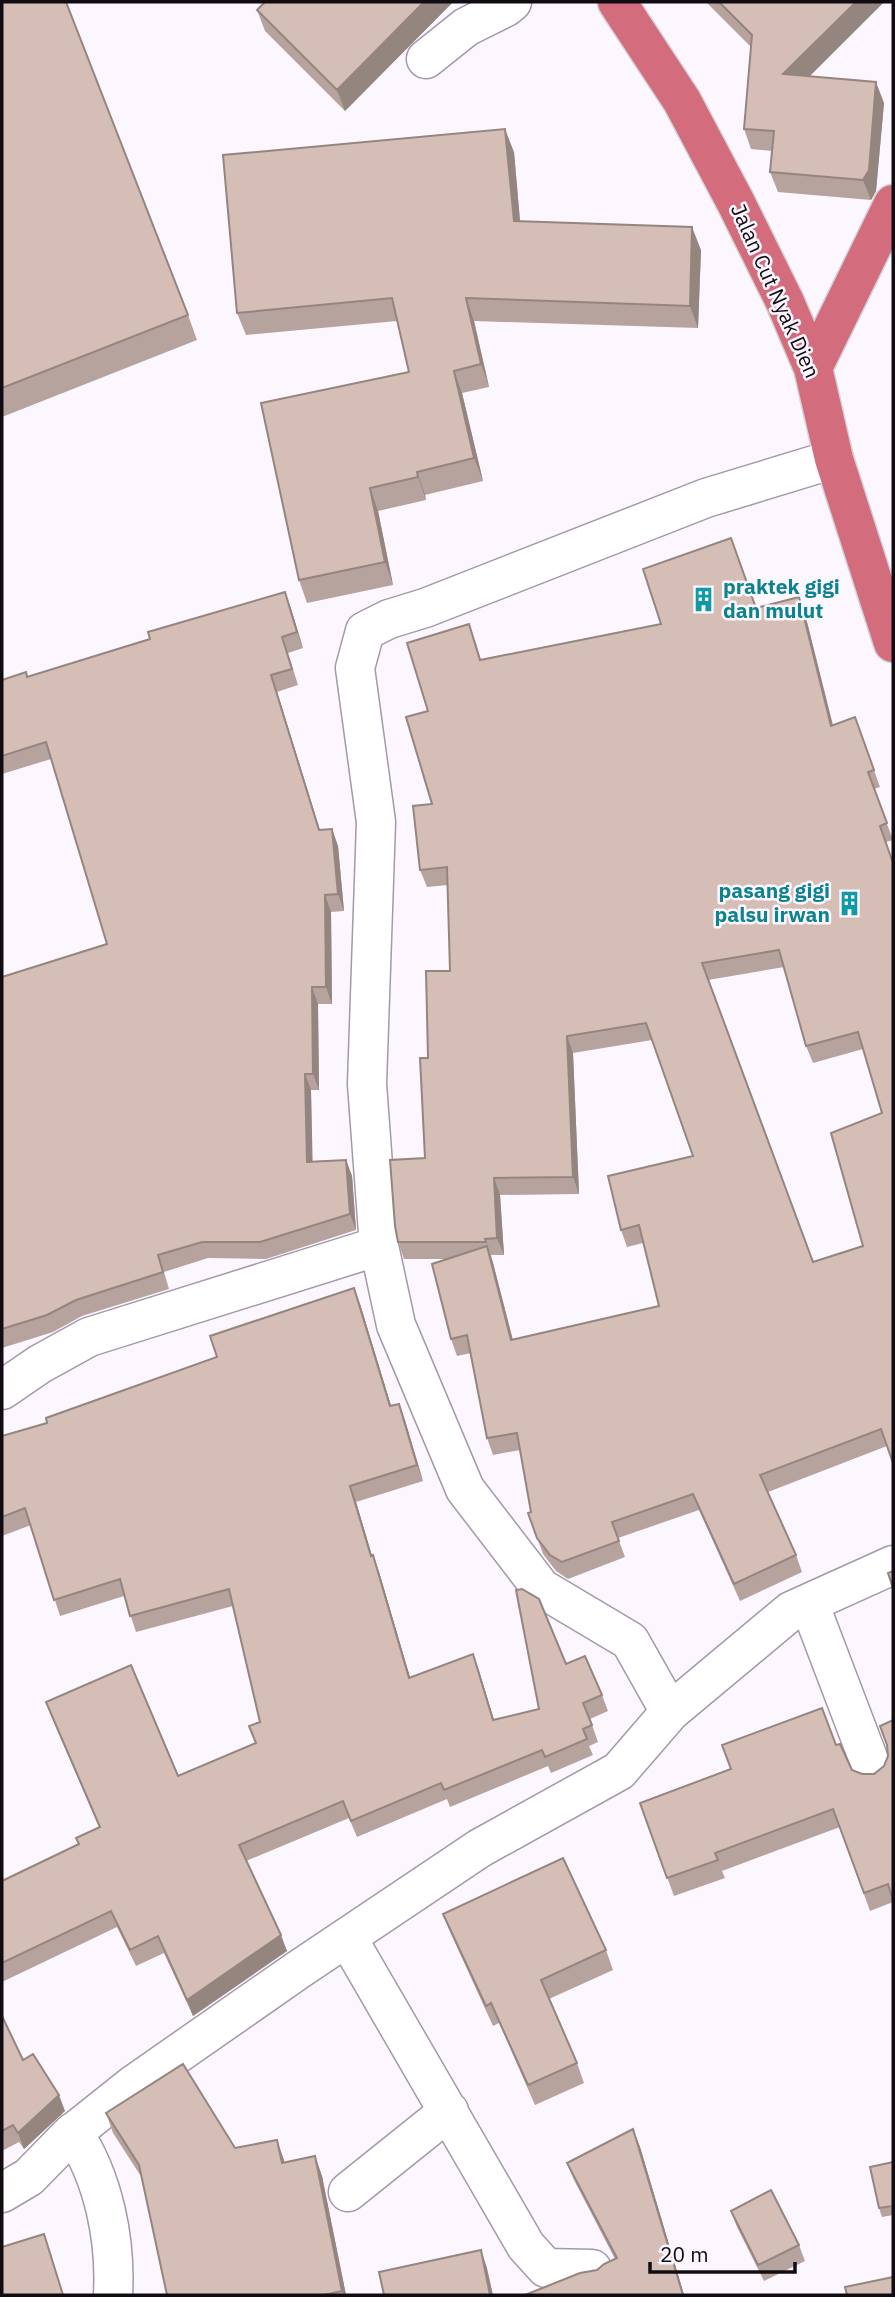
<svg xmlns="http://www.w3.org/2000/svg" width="895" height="2297" viewBox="0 0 895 2297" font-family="'IBM Plex Sans',sans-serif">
  <rect width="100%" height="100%" fill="#fcf7ff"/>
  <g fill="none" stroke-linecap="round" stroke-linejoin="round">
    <defs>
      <path id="minor" d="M426 59 466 27 506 7 512 2
        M2 1390 40 1364 89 1337 379 1246
        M809 1603 873 1771
        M670 1712 630 1641 541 1588 465 1489 396 1325 379 1246 367 1084 376 822 355 668 365 631 389 619 425 608 706 498 834 459
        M348 1939 526 2246 546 2268 592 2269
        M73 2132C104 2179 116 2240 113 2295
        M348 2192 449 2111
        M2 2193 29 2177 69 2136 133 2085 298 1970 480 1848 619 1771 670 1712 791 1611 893 1565"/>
      <path id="highway" d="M617 2 682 101 736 203 785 302 813 368 834 459 893 643
        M813 368 893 204"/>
    </defs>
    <use href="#minor" stroke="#a498a9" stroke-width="41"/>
    <use href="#highway" stroke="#d4d3d4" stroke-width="41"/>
    <use href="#minor" stroke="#fff" stroke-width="38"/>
    <use href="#highway" stroke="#d36d7e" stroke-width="38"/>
  </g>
  <path fill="#b6a39d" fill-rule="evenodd" d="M2 2 188 315 197 340 2 417Z
    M453 2 345 111 265 31 257 10Z
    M706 2H884L809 76 884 103 876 191 871 200 778 192 770 172 772 151 751 149 744 129 751 47Z
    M514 152 520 221 701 250 698 328 474 321 489 387 462 393 483 481 425 495 426 500 378 511 393 585 307 603 299 580 409 372 397 321 246 335 237 313Z
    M756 608 805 614 833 725 855 717 880 787 874 789 893 840 886 842 887 1446 768 1492 796 1555 802 1572 740 1601 699 1510 618 1538 625 1557 568 1579 556 1571 543 1554 528 1513 531 1512 520 1450 493 1455 487 1438 471 1353 457 1356 451 1339 447 1259H404L398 1242 425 1158 428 1058 450 971 448 885 427 887 420 870 432 804 428 711 475 640 481 660ZM784 967 806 1046 813 1063 863 1049 882 1113 863 1246 813 1262 708 980ZM652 1040 693 1156 621 1230 627 1247 643 1243 659 1306 513 1340 491 1255H504L500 1195 579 1194 573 1053Z
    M291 609 303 648 288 653 298 685 277 692 320 830 332 829 338 846 344 911 331 912 332 1004H318L319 1090H311L312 1161 346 1160 352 1176 356 1230 266 1259 208 1258 164 1272 169 1289 82 1316 53 1332 2 1348V977L107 944 51 759 2 774V680L27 677Z
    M360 1304 391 1406 399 1404 423 1481 356 1502 372 1556 373 1555 379 1572 410 1678 479 1671 494 1720 539 1709 566 1664 602 1695 608 1711 590 1719 598 1742 589 1746 593 1755 551 1773 548 1766 450 1807 447 1799 357 1837 349 1818 246 1861 287 1951 193 2016 164 1953 136 1966 117 1927 2 1982V1881L79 1844 76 1838 99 1827 52 1718 46 1702 178 1776 256 1743 249 1726 260 1722 233 1606 136 1632 124 1596 60 1616 31 1525 2 1536V1436L47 1423 217 1357Z
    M893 1720V1902L870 1911 840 1827 722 1871 725 1878 674 1896 640 1803 836 1745 852 1770 862 1774H874L884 1766 888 1756 887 1746Z
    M443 1914 606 1950 613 1970 549 1999 577 2063 584 2083 535 2105 499 2023 493 2026 451 1934Z
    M2 2016 23 2060 65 2111 24 2149 19 2142 2 2151Z
    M106 2113 285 2162 315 2156 322 2176 346 2295H167L142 2178 113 2133Z
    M633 2129 640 2147 684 2295H525L597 2270 615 2259 574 2180 567 2163Z
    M893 2162V2215L882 2217 879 2208Z
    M731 2211 799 2245 805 2261 764 2281 737 2227Z"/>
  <path fill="#94857f" d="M424 2H453L345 111 337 90Z
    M856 2H884L791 95 783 74Z
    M876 82 884 103 876 191 871 200 863 180Z
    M505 129 514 152 522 244 514 221Z
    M692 227 701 250 698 328 690 306Z
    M466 298 474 321 489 387 481 364Z
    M454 371 462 393 483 481 474 458Z
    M417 472 425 495 426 500 418 477Z
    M370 488 378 511 393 585 385 562Z
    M285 592 291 609 303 648 297 632Z
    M799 597 805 614 837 743 831 726Z
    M271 675 277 692 325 847 319 830Z
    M332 829 338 846 344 911 338 894Z
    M325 895 331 912 332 1004 326 987Z
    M312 987 318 1004 319 1090 313 1074Z
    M567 1036 573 1053 579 1194 573 1177Z
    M305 1074 311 1090 313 1178 307 1162Z
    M346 1160 352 1176 356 1230 350 1214Z
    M494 1178 500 1195 504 1255 497 1238Z
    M487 1246 493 1263 517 1357 511 1340Z
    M354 1288 360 1304 396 1422 390 1406Z
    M399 1404 405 1420 423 1481 417 1465Z
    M350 1486 356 1502 377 1573 371 1556Z
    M373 1555 379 1572 415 1694 409 1678Z
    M473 1654 479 1671 499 1737 493 1720Z
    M281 1935 287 1951 193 2016 187 2000Z
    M59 2095 65 2111 24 2149 18 2133Z
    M633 2129 640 2147 684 2295H683Z
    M277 2140 284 2160 289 2183 282 2163Z
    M315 2156 322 2176 346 2295H344L342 2291Z
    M481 2250 487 2268 493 2295H490Z"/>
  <path fill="#d4beb6" stroke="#94857f" stroke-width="2" fill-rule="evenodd" d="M2 2H66L188 315 2 388Z
    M265 2H424L337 90 257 10Z
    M719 2H856L783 74 876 82 869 170 863 180 770 172 774 131 744 129 752 35Z
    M505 129 514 221 692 227 690 306 466 298 481 364 454 371 474 458 417 472 418 477 370 488 385 562 299 580 261 403 409 372 392 298 237 313 223 155Z
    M731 538 756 608 799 597 831 726 855 717 874 770 868 772 887 823 880 826 893 863V1463L881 1429 760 1475 796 1555 734 1584 693 1494 612 1522 619 1541 562 1562 550 1555 537 1538 528 1513 531 1512 517 1433 487 1438 467 1335 451 1339 432 1264 487 1246 511 1340 659 1306 639 1225 621 1230 608 1176 693 1156 646 1023 567 1036 573 1177 494 1178 497 1238 485 1239 486 1242H398L395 1226 390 1160 425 1158 420 1058H428L426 971H450L447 867 420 870 413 806 432 804 406 717 428 711 407 643 469 624 480 660 661 624 643 569ZM779 950 806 1046 858 1032 882 1113 831 1133 863 1246 813 1262 702 963Z
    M285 592 297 632 282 637 292 669 271 675 319 830 332 829 338 894 325 895 326 987H312L313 1074H305L307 1162 346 1160 350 1214 260 1242H202L158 1255 163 1272 76 1300 47 1315 2 1329V977L107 944 46 742 2 756V680L26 672 27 677 150 639 148 632Z
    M354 1288 390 1406 399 1404 417 1465 350 1486 371 1556 373 1555 409 1678 473 1654 493 1720 539 1709 516 1590 522 1589 539 1599 566 1664 585 1656 602 1695 583 1703 592 1725 583 1729 587 1739 545 1757 542 1750 444 1790 441 1783 351 1821 343 1801 239 1845 281 1935 187 2000 158 1936 130 1950 111 1911 2 1963V1881L79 1844 76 1838 100 1827 46 1702 131 1665 178 1776 256 1743 249 1726 260 1722 229 1589 130 1616 120 1579 54 1600 25 1508 2 1517V1436L47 1423 46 1418 217 1357 210 1336Z
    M893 1571V1588L888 1573Z
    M822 1708 836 1745 840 1744 852 1770 862 1774H874L884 1766 888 1756 887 1745 880 1726 893 1720V1900L888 1884 864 1893 833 1809 715 1853 718 1860 667 1878 640 1803 731 1769 722 1745Z
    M563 1858 606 1950 541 1980 577 2063 528 2085 491 2003 486 2006 443 1914Z
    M2 2016 23 2060 33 2054 59 2095 18 2133 13 2125 2 2131Z
    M183 2064 235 2148 277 2140 282 2163 315 2156 342 2291 324 2295H167L139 2165 106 2113Z
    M633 2129 683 2295H525L580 2273 597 2270 604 2264 617 2258 567 2163Z
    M893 2162V2206L879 2208 870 2167Z
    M771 2190 799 2245 758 2265 731 2211Z
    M44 2234 63 2295H2V2247Z
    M481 2250 490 2295H384L379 2272Z
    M893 2277V2295H847L845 2287Z"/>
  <defs>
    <symbol id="building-bare" viewBox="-9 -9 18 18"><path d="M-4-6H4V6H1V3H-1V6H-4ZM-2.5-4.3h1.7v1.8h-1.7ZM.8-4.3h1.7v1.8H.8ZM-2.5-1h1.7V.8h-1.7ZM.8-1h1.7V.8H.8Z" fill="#0f9aa8" stroke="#fcf7ff" stroke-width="2.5" paint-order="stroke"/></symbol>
  </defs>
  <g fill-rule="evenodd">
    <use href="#building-bare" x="686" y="582" width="35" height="35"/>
    <use href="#building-bare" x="832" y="886" width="35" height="35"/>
  </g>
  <g text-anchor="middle" stroke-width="5" stroke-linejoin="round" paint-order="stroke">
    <g font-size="21" fill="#100c12" stroke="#fcf7ff">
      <text transform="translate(775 291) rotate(66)" y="7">Jalan Cut Nyak Dien</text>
    </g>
    <g font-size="21" font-weight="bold" fill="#0d838f" stroke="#fcf7ff" text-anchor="start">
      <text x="723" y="594">praktek gigi<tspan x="723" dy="24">dan mulut</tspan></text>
      <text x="830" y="898" text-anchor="end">pasang gigi<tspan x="830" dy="24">palsu irwan</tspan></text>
    </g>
  </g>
  <rect width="895" height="2297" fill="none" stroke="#100c12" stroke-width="7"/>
  <path d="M650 2262v10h145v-10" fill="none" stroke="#100c12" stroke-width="3.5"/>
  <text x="660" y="2262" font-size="21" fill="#100c12" stroke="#fcf7ff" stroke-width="5" paint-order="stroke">20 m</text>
</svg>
